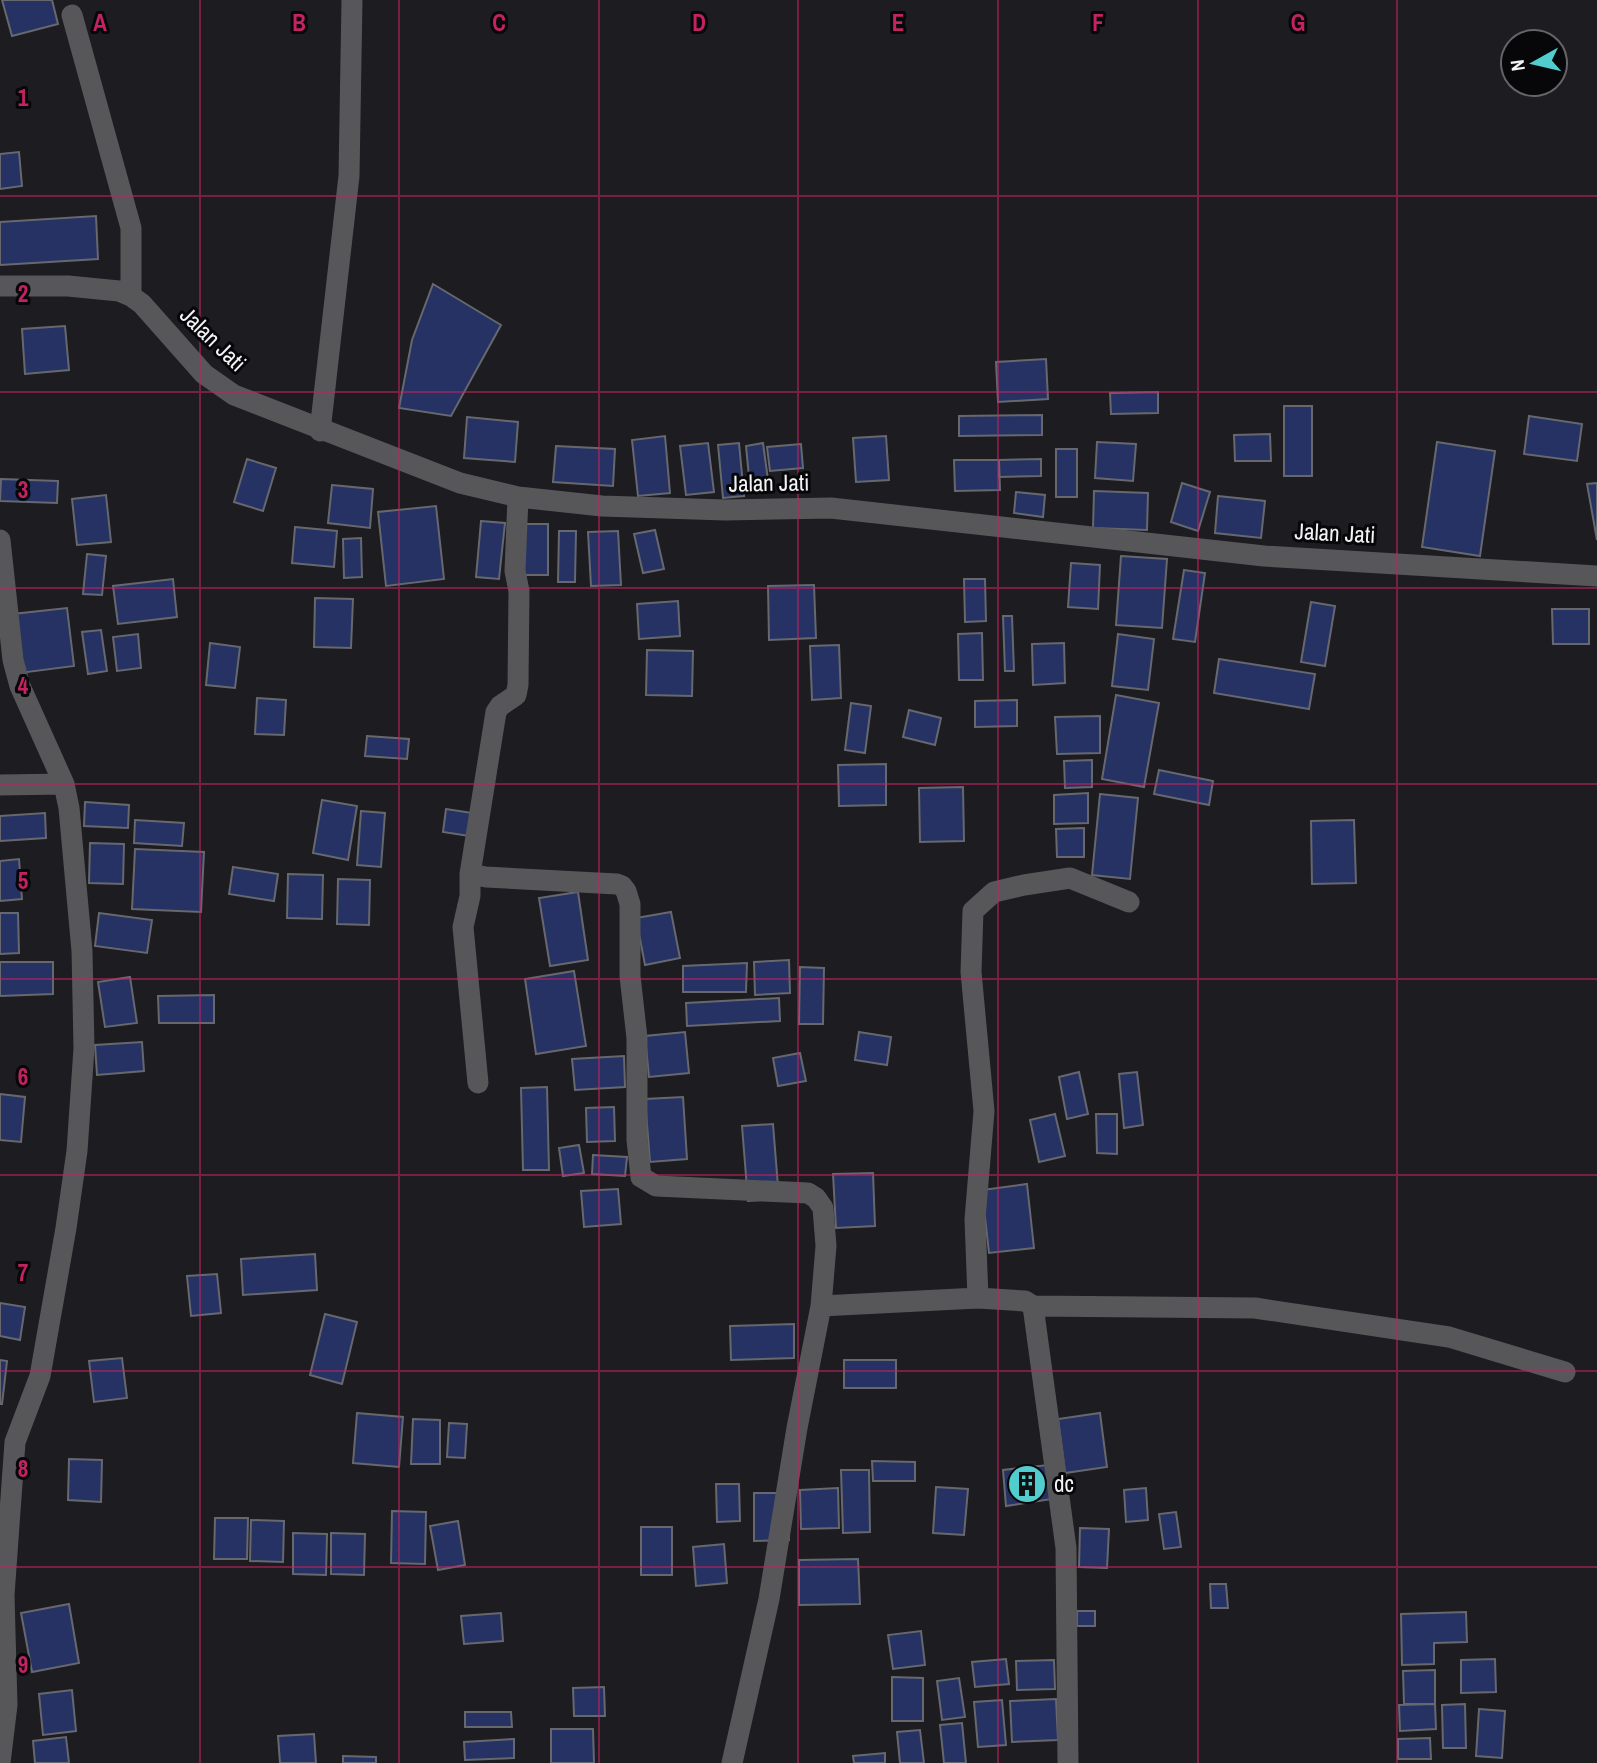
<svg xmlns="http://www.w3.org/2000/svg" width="1597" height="1763" viewBox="0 0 1597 1763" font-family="'Archivo Narrow',sans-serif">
  <rect width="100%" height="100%" fill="#1c1c21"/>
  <path fill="#253263" stroke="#66686e" stroke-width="2" d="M2 0H52L58 24 12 36Z
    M19 152 22 186 0 189V154Z
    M96 216 98 259 0 265V222Z
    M433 284 501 325 451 416 399 408 412 340Z
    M65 326 69 370 25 374 22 329Z
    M1046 359 1048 399 998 402 996 362Z
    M1158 392V413L1111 414 1110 393Z
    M1284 406H1312V476H1284Z
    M1042 415V435L959 436V416Z
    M1529 416 1582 424 1577 461 1524 454Z
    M467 417 518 422 515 462 464 458Z
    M1270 434 1271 461H1235L1234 435Z
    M665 436 670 493 638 496 632 440Z
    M886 436 889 480 856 482 853 438Z
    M1097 442 1136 444 1133 481 1095 478Z
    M1437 442 1495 451 1480 556 1422 547Z
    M708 443 714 492 686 495 680 446Z
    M739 443 744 496 723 498 718 445Z
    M763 443 769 487H750L746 446Z
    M801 444 803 468 770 471 767 447Z
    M556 446 615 449 613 486 553 482Z
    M1056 449H1077V497H1056Z
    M247 459 276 468 263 511 234 502Z
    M1041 459V476L999 477V460Z
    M954 460H999L1000 490 955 491Z
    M1 479 58 481 57 503 0 501Z
    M1182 483 1210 492 1198 531 1171 522Z
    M1597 483V540L1587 484Z
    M332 485 373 489 370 528 328 523Z
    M1094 491 1148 493 1147 530 1093 528Z
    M1016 492 1045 495 1043 517 1014 513Z
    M106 495 111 542 77 545 72 499Z
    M1218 496 1265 501 1261 538 1215 533Z
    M436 506 444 579 386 586 378 512Z
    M481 521 505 523 499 579 476 577Z
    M520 524H548V575H520Z
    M295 527 337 531 334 567 292 563Z
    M655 530 664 569 643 573 634 534Z
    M559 531H576L575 582H558Z
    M618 531 621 585 591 586 588 532Z
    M361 538 362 577 344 578 343 539Z
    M87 554 106 556 102 595 83 594Z
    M1121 556 1167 559 1162 628 1116 625Z
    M1071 563 1100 565 1098 609 1068 607Z
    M1184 570 1205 573 1195 642 1173 639Z
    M173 579 177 617 118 624 113 586Z
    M964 579H985L986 621 965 622Z
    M814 585 816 638 769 640 768 586Z
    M315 598 353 599 351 648 314 647Z
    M678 601 680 636 639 639 637 604Z
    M1311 602 1335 606 1325 666 1301 662Z
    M67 608 74 666 20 673 13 614Z
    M1552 609H1589V644H1553Z
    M1003 616H1012L1014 671H1005Z
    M101 630 107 671 88 674 82 632Z
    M982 633 983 680H959L958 634Z
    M138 634 141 668 117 671 113 637Z
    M1118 634 1154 639 1148 690 1112 686Z
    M210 643 240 647 235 688 206 685Z
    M1064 643 1065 683 1033 685 1032 644Z
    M839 645 841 698 812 700 810 646Z
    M647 650 693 651 692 696 646 695Z
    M1219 659 1315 674 1309 709 1214 693Z
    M1116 695 1159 703 1144 787 1102 779Z
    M257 698 286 700 284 735 255 734Z
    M1017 700V726L975 727V701Z
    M851 703 871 706 865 753 845 750Z
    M909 710 941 718 935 745 903 737Z
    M1100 716V753L1057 754 1055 717Z
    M367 736 409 739 407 759 365 756Z
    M1092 760V787L1065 788 1064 761Z
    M886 764V805L839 806 838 765Z
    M1159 770 1213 781 1209 805 1154 794Z
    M963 787 964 841 920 842 919 788Z
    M1088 793V823L1054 824V795Z
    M1100 794 1138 798 1130 879 1092 875Z
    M322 800 357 806 348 860 313 853Z
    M85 802 129 805 128 828 84 826Z
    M446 809 479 814 476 837 443 832Z
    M361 811 385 813 381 867 357 865Z
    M45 813 46 838 0 841V816Z
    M135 820 184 823 182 846 134 843Z
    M1354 820 1356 883 1312 884 1311 821Z
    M1084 828V857H1057L1056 829Z
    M90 843 124 844 123 884 89 883Z
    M135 849 204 852 201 912 132 909Z
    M19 859 22 899 0 901V861Z
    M233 867 278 874 274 901 229 894Z
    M288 874 323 875 322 919 287 918Z
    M338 879 370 880 369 925 337 924Z
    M578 892 588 960 550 966 539 898Z
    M671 912 680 958 645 965 636 918Z
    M0 913H18L19 953 0 954Z
    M99 913 152 920 147 953 95 946Z
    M789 960 790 993 755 995 754 962Z
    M0 962H53V994L0 996Z
    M747 963 746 992H683V966Z
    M800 967 824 968 823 1024H799Z
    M574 971 586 1046 536 1054 525 979Z
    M130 977 137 1023 105 1027 98 982Z
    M214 995V1023H159L158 996Z
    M779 998 780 1021 687 1026 686 1003Z
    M685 1032 689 1073 649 1077 645 1036Z
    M859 1032 891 1037 887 1065 855 1060Z
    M142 1042 144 1071 97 1075 95 1045Z
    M800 1053 806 1081 778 1086 773 1058Z
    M624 1056 625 1087 575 1090 572 1059Z
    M1079 1072 1088 1114 1067 1119 1059 1077Z
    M1137 1072 1143 1125 1124 1128 1119 1074Z
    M547 1087 549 1170H523L521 1088Z
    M0 1094 25 1097 21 1142 0 1140Z
    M683 1097 687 1159 650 1162 645 1099Z
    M614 1107 615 1141 587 1142 586 1108Z
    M1055 1114 1065 1156 1039 1162 1030 1120Z
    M1096 1114H1117V1154L1097 1153Z
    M773 1124 779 1199 748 1201 742 1126Z
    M579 1145 584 1173 563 1176 559 1148Z
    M593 1155 627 1157 625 1176 592 1174Z
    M873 1173 875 1226 836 1228 833 1174Z
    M1027 1184 1034 1248 989 1253 982 1190Z
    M618 1189 621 1224 584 1227 581 1191Z
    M315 1254 317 1290 243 1295 241 1259Z
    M217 1274 221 1313 191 1316 187 1276Z
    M0 1303 25 1307 20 1340 0 1336Z
    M325 1314 357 1322 342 1384 310 1375Z
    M794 1324V1358L731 1360 730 1326Z
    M122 1358 127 1398 94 1402 89 1361Z
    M0 1360 7 1361 2 1404H0Z
    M844 1360H896V1388H844Z
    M357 1413 403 1417 399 1467 353 1463Z
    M1100 1413 1107 1467 1065 1473 1058 1419Z
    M413 1419 440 1420V1464H411Z
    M449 1423 467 1424 465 1458 447 1457Z
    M69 1459 102 1460 101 1502 68 1500Z
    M872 1461 915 1462V1481H873Z
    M1048 1465 1052 1499 1006 1506 1003 1470Z
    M841 1470H869L870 1532 843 1533Z
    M716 1484H739L740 1521 717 1522Z
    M936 1487 968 1489 964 1535 933 1533Z
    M838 1488 839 1528 801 1529 800 1490Z
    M1146 1488 1148 1520 1126 1522 1124 1490Z
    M754 1493H788L789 1540 754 1541Z
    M392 1511 426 1512 425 1564 391 1563Z
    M1176 1512 1181 1547 1164 1549 1159 1514Z
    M215 1518H248L247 1559H214Z
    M251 1520 284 1521 283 1562 250 1561Z
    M458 1521 465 1565 438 1570 430 1526Z
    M641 1527H672V1575H641Z
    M1080 1528 1109 1529 1107 1568 1079 1567Z
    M293 1533 327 1534 326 1575 293 1574Z
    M331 1533 365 1534 364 1575 331 1574Z
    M724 1544 727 1583 696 1586 693 1547Z
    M858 1559 860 1604 799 1605V1560Z
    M1210 1584H1226L1228 1608H1211Z
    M69 1604 79 1663 32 1672 21 1613Z
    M1077 1611H1095V1626H1077Z
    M1466 1612 1467 1642 1434 1643V1664L1402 1665 1401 1614Z
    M501 1613 503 1641 464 1644 461 1616Z
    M921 1631 925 1665 893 1669 888 1635Z
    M1006 1659 1009 1684 975 1687 972 1662Z
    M1495 1659 1496 1692 1461 1693V1660Z
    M1054 1660 1055 1689 1017 1690 1016 1661Z
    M1435 1670V1704H1404L1403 1671Z
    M892 1677 923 1678V1721H892Z
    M959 1678 965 1717 942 1720 937 1681Z
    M604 1687 605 1716H574L573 1688Z
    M72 1690 76 1731 43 1735 39 1694Z
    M1056 1699 1058 1740 1012 1742 1010 1701Z
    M1002 1700 1006 1745 978 1747 974 1702Z
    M1435 1704 1436 1729 1400 1731 1399 1705Z
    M1465 1704 1466 1748H1443L1442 1705Z
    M1479 1709 1505 1711 1502 1758 1476 1756Z
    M465 1712H511L512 1727H465Z
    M962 1723 966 1763H944L940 1725Z
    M551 1729H593L594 1763H551Z
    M920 1730 924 1763H900L897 1732Z
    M314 1734 316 1763H280L278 1736Z
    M66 1737 69 1763H35L33 1741Z
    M1430 1738 1431 1759H1398V1739Z
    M514 1739V1758L465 1760 464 1742Z
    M885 1753V1763H854L853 1756Z
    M343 1756 376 1757V1763H343Z"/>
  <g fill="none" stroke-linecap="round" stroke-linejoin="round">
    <path stroke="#575658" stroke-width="21" d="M72 15 131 228V296
      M0 286H68L119 291 131 296 142 304 204 374 234 395 460 483 518 497 602 506 725 510 831 508 1264 556 1597 576
      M320 431 349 176 352 0
      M518 497 515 571 519 591 518 685 516 695 500 706 496 712 470 874 486 877 617 884 622 886 626 891 630 904V976L637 1038V1140L641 1177 656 1186 808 1193 816 1198 823 1208 826 1246 821 1306 797 1428 769 1599 732 1763
      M0 540 13 660 20 686 64 784 69 808 82 951 84 1048 77 1151 66 1228 40 1376 15 1442 4 1595 7 1705 0 1763
      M0 785 64 784
      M470 874V896L463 927 478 1083
      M821 1306 978 1298
      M1033 1306 1255 1308 1449 1337 1565 1372
      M1068 1763 1066 1548 1033 1306 1025 1301 978 1298 975 1219 984 1111 971 972 973 911 994 892 1024 885 1070 878 1129 902"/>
  </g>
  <path fill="none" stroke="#c42363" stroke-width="2" stroke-opacity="0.55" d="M200 0V1763M399 0V1763M599 0V1763M798 0V1763M998 0V1763M1198 0V1763M1397 0V1763M0 196H1597M0 392H1597M0 588H1597M0 784H1597M0 979H1597M0 1175H1597M0 1371H1597M0 1567H1597"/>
  <defs>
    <symbol id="building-disc" viewBox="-11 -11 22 22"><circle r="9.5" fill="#52cdcf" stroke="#070709"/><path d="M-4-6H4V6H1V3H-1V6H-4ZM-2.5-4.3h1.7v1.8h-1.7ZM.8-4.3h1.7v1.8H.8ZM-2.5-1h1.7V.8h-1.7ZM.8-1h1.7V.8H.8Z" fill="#111"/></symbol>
  </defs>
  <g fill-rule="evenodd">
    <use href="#building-disc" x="1005" y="1462" width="44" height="44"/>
  </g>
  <g text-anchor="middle" stroke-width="6" stroke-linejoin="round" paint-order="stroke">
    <g font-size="23" fill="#f3f3f6" stroke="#070709">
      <text transform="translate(213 339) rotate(44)" y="8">Jalan Jati</text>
      <text transform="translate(769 483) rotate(-1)" y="8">Jalan Jati</text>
      <text transform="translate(1335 533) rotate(3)" y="8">Jalan Jati</text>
    </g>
    <g font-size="23" fill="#f3f3f6" stroke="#070709" text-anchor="start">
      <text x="1054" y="1492">dc</text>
    </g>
  </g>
  <g font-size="23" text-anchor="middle" font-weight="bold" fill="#c42363" stroke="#070709" stroke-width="6" stroke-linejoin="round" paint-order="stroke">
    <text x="100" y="31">A</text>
    <text x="299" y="31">B</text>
    <text x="499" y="31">C</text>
    <text x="699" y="31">D</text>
    <text x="898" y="31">E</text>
    <text x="1098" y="31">F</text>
    <text x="1298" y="31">G</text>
    <text x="23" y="106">1</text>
    <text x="23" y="302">2</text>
    <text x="23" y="498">3</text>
    <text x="23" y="694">4</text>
    <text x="23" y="889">5</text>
    <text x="23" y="1085">6</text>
    <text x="23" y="1281">7</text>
    <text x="23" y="1477">8</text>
    <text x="23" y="1673">9</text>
  </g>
  <g transform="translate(1534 63) rotate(262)"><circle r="33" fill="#070709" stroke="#656568" stroke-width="2"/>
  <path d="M0-5L12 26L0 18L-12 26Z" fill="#52cdcf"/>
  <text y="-10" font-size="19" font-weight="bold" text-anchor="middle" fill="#f3f3f6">N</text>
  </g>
</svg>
